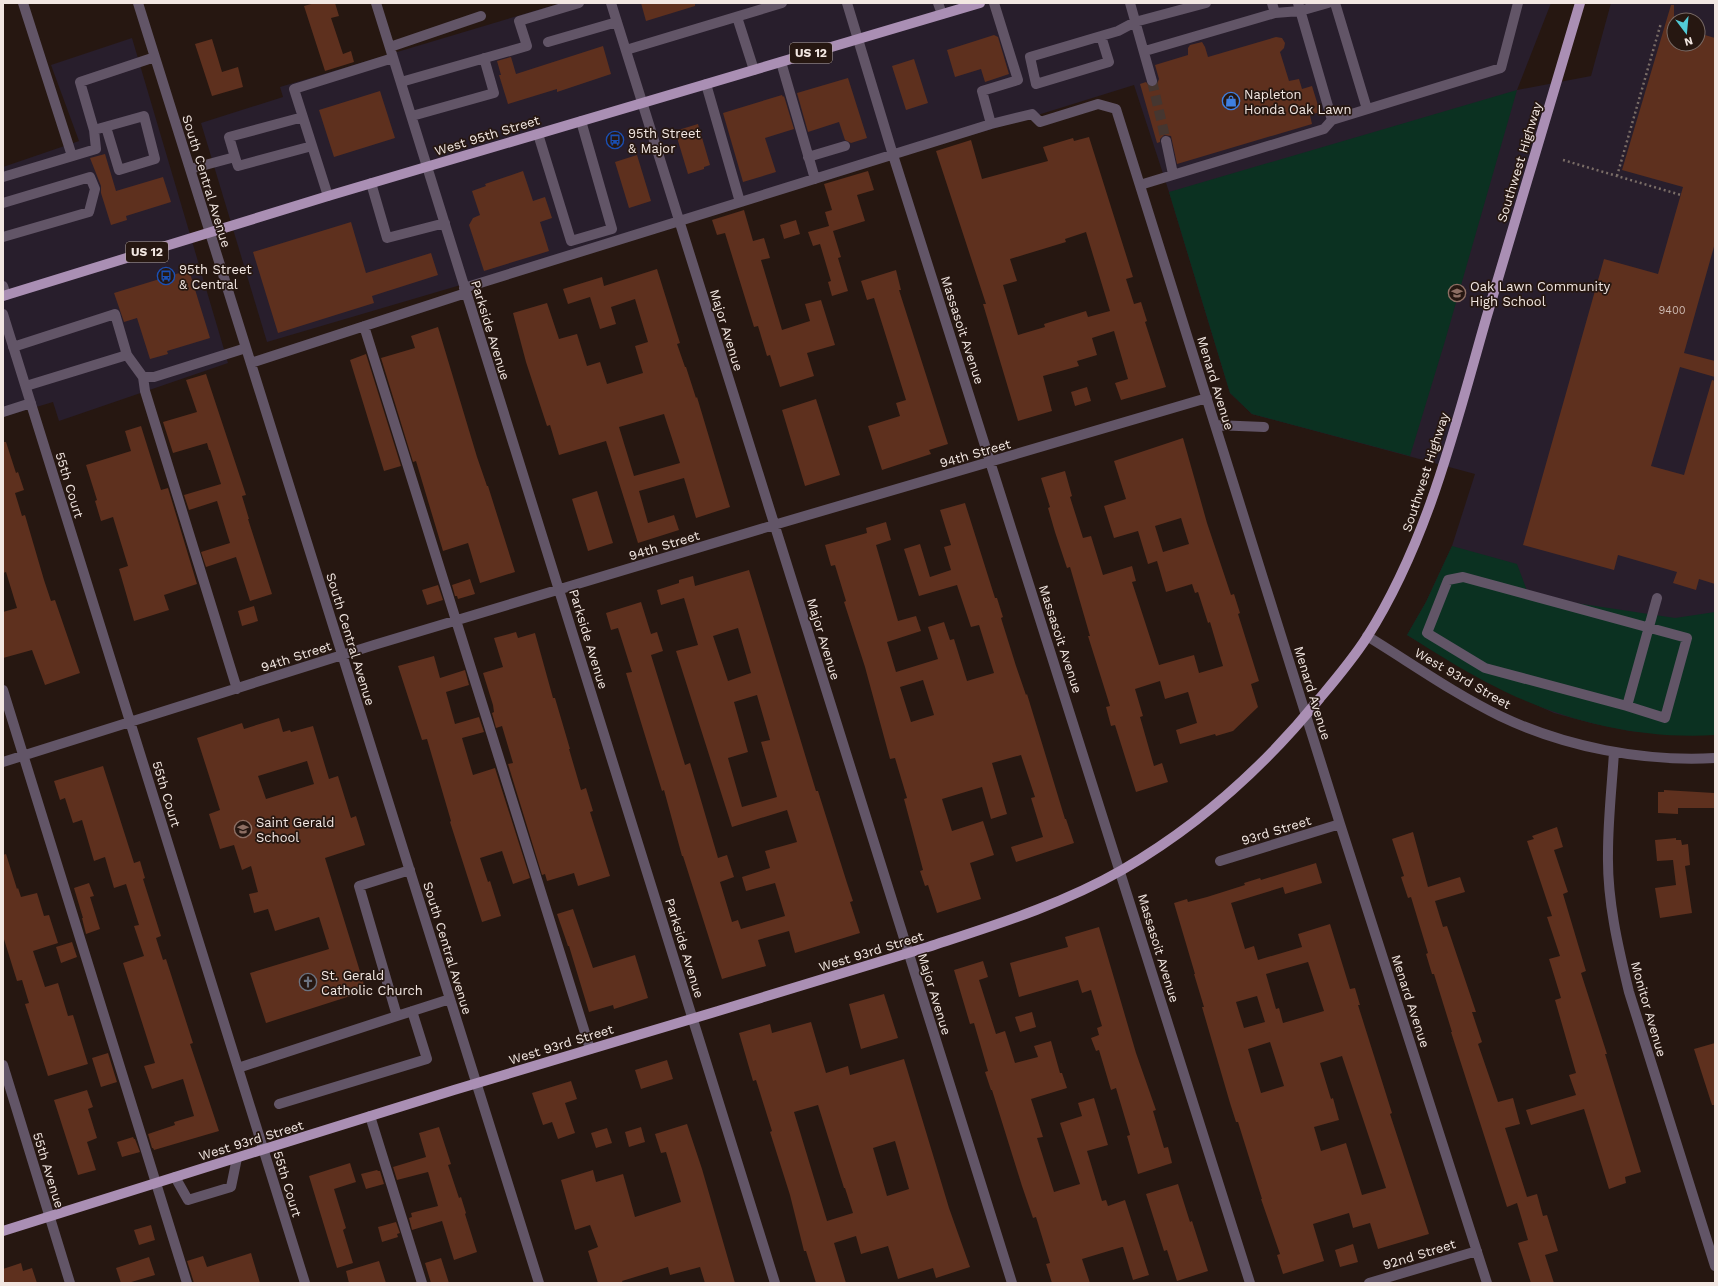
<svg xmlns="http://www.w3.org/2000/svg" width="1718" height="1286" viewBox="0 0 1718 1286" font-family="'Work Sans',sans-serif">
  <rect width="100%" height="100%" fill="#261711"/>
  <path fill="#281e2c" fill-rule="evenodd" d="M561 3H1551L1517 90 1591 76 1611 3H1715V735H1673L1630 731 1591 723 1554 713 1486 682 1407 635 1426 602 1452 546 1475 474 1252 414 1230 393 1169 192 1134 85 1002 126 267 342 201 123 283 97 280 87ZM1674 20H1698V44H1674Z
    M132 38 228 363 59 421 53 402 3 417V167L79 141 51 65Z"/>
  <path fill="#0b3121" d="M1517 90 1445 341 1410 456 1252 414 1230 393 1169 192Z
    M1452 546 1517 564 1529 596 1675 618 1715 612V735C1636 740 1555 719 1486 682 1459 668 1433 651 1407 635L1426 602Z"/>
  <path fill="#5e301e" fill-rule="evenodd" d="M315 3H335L339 16 331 18 343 54 351 51 354 62 325 71 304 6Z
    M641 3H695V6L646 21Z
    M1671 5H1674V44H1698V33L1715 38V243L1684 353 1715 361V377L1680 367 1651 466 1684 475 1712 380 1715 381V584L1699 579 1696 590 1673 583 1677 572 1618 555 1614 570 1523 545 1604 259 1658 274 1683 187 1622 170Z
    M994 35 998 37 1009 74 985 82 981 69 955 77 947 50Z
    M1276 37 1282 38 1285 43 1284 48 1280 52 1289 81 1299 79 1302 89 1312 86 1320 112 1310 115 1312 124 1177 164 1171 136 1164 135 1160 139V142L1157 143 1140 84 1146 82 1150 87 1156 86 1159 79 1155 65 1188 55V48L1190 45 1202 42 1205 47 1208 57Z
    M212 39 222 72 238 67 243 87 212 96 195 44Z
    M603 46 611 74 557 92V89L508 104 499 75H501L497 61 511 57 516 74Z
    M914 59 928 103 906 110 892 66Z
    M848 78 867 138 851 143 845 140 839 122 808 132 797 93Z
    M380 91 395 138 334 157 319 110Z
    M782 95 783 97 784 96 794 129 765 138 776 172 743 182 723 113Z
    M698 124 710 165 704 167V169L688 174 675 131Z
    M1089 137 1133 277 1126 279 1134 304 1141 302 1147 321 1145 322 1166 387 1121 400 1115 383 1128 379 1114 331 1092 338 1097 355 1077 361 1079 366 1043 376 1052 411 1018 421 983 304H986L936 151 971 140 982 179 1048 161 1043 147 1073 138 1074 141ZM1086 232 1110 311 1088 317 1086 311 1044 324 1045 327 1018 335 1003 285 1017 281 1010 259 1066 242 1065 239Z
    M105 154 116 191 163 177 171 202 126 216 127 220 111 225 101 193V186L90 158Z
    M637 155 651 201 629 208 615 162Z
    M523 171 533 201 545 197 552 218 540 222 549 251 484 271 469 225 473 218 480 215 472 191 486 186 485 184Z
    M868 171 874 190 857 195 865 221 833 231 841 257 838 258 848 291 832 296 828 282 831 281 820 244 813 246 808 232 829 226 825 212 832 210 824 184Z
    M744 210 753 241 764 238 770 258 761 260 782 330 810 321 805 304 821 300 835 345 807 353 814 376 780 387 770 355 767 356 758 326 754 327 725 233 717 235 712 220Z
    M796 220 800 234 784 239 780 225Z
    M351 222 366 273 431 253 438 275 372 296 374 303 278 333 253 252Z
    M657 269 680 343 677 344 685 367H686L696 398 697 397 730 507 696 518 684 478 639 491 648 523 674 515 679 530 638 543 606 441 559 455 550 425 547 426 526 362 513 313 547 303 559 339 577 334 587 366 600 362 607 384 643 373 635 346 648 342 635 299 611 307 616 324 600 329 590 297 568 304 563 289 602 277 604 286ZM664 414 680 463 634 476 619 427Z
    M189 270 210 338 167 351 168 354 150 359 137 318 124 322 114 293Z
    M896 270 901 290H899L948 444 929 450 931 454 882 470 868 426 900 416 896 403 906 400 874 298 867 300 861 281Z
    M438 327 477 457 487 486H488L515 572 480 583 468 543 443 551 416 461 413 462 381 358 415 348 411 336Z
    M366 354 401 466 384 471 350 360Z
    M206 374 246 495 242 496 249 519H248L272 594 250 601 236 557 206 567 201 552 230 543 217 501 189 510 184 495 221 484 210 450H209L207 443 173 453 163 422 197 412 186 380Z
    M1087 387 1091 401 1075 406 1071 392Z
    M816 399 840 475 805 486 782 410Z
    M141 426 161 490 168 488 197 584 164 595 169 610 134 621 119 569 128 566 113 517 101 521 95 501 97 500 86 465 131 451 125 431Z
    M1183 438 1207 523 1231 595 1234 594 1240 613 1238 614 1259 681 1251 684 1258 707 1233 731 1216 736 1215 734 1180 744 1176 730 1197 723 1188 692 1165 699 1160 681 1135 689 1143 716 1140 717 1154 766 1162 763 1168 782 1136 792 1115 725 1111 726 1106 707 1110 706 1088 636H1090L1070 567 1067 568 1055 532 1048 508 1050 507 1041 478 1065 471 1072 496 1070 497 1083 538 1091 536 1103 575 1132 566 1136 581 1132 582 1159 665 1194 655 1199 673 1223 666 1210 622 1208 623 1198 592 1195 593 1192 584 1166 592 1157 561 1148 564 1138 531 1114 538 1104 506 1126 499 1114 461ZM1181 518 1189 544 1163 552 1155 526Z
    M3 442H6L16 473 18 472 24 490 15 493 22 516 25 515 44 580 51 601 55 600 80 673 45 685 32 650 3 658V612L17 608 6 572 3 573Z
    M597 491 613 543 588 551 572 499Z
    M965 503 995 598H997L1003 617 1001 618 1016 666 1026 695 1027 694 1065 819H1066L1074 843 1016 862 1011 847 1043 837 1031 798 1035 797 1021 755 992 763 1007 814 991 819 982 787 942 799 952 831 983 821 994 855 970 863 981 899 937 913 928 885 925 886 920 871 923 870 904 799 907 798 895 758 890 759 865 667 844 602 846 601 835 565 831 566 825 545 867 533 866 528 886 522 891 540 876 545 898 621 916 616 921 631 887 642 896 672 938 659 928 627 944 622 950 640 954 639 967 681 994 673 979 625 971 627 957 585 919 596 904 549 920 544 930 577 951 570 944 547 951 545 940 510ZM923 680 934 715 911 722 900 687Z
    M749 570 816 791H818L847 883 853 901 850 902 860 933 795 953 789 931 758 940 766 966 722 979 683 856H682L664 790 662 791 636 706 626 673 632 672 618 628 611 630 606 613 641 602 651 634 657 632 663 651 651 655 685 765 690 763 718 858 727 855 734 877 720 882 732 922 738 920 741 929 785 916 775 883 746 891 742 877 770 868 765 851 797 842 787 810 732 827 676 651 698 645 684 598 661 605 657 590 679 583V580L693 576 695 586ZM738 628 751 673 728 681 713 636ZM757 695 770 740 761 742 777 797 742 807 728 758 748 752 734 702Z
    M470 579 475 594 458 599 457 596H455L452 585Z
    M438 585 443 600 427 605 422 590Z
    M254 606 258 621 242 626 238 611Z
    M516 632 518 638 535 633 553 698H555L570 749H569L581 790 586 788 593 811 590 812 610 876 578 886 574 873 547 881 545 874 542 875 508 764 513 763 502 726 496 728 492 713 494 712 493 705 483 673 503 667 494 638Z
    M434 656 440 678 465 670 469 685 446 692 455 724 479 717 484 732 462 738 473 775 495 768 530 878 513 884 502 851 480 858 488 882 490 881 501 916 482 922 450 822 451 821 427 739 422 740 398 666Z
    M279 718 283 732 290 730 291 732 313 726 329 779 338 776 351 818 356 816 365 845 325 858 366 991 266 1023 250 973 329 949 319 917 275 931 268 909 254 913 249 894 258 892 251 866 242 870 234 845 220 849 209 814 220 810 197 738 242 723 244 729ZM307 761 314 784 266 799 258 776Z
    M103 766 134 863 140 861 145 878 143 879 161 936 156 938 163 960 166 959 193 1043 190 1044 219 1131 154 1150 153 1148H152L148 1134 175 1125 174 1122 194 1116 183 1079 152 1089 144 1066 155 1063 123 963 144 956 134 926 139 925 126 884 114 888 105 857 94 861 82 820 73 823 65 798 60 800 54 781Z
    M1664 790 1714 793V808H1678V814L1658 813V792H1664Z
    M1557 827 1563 847 1554 850 1568 892 1563 894 1586 971 1581 973 1607 1054H1605L1641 1172 1625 1177 1626 1183 1609 1189 1584 1109 1531 1125 1526 1110 1576 1095 1569 1075 1576 1073 1555 1000 1561 998 1549 959 1560 956 1547 917 1552 916 1527 841 1534 839 1532 836Z
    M1413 832 1428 887 1460 877 1465 892 1435 901 1443 927 1447 926 1476 1012H1472L1482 1042 1478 1044 1498 1102 1513 1098 1520 1124 1505 1128 1527 1197 1537 1194 1543 1216 1547 1215 1558 1251 1545 1255 1554 1283H1531L1518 1243 1528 1240 1517 1203 1507 1207 1451 1032H1452L1434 974H1432L1426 954 1428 953 1411 897 1408 898 1401 877 1404 876 1392 839Z
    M1676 838V840H1681L1682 845 1688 844 1690 865 1685 866 1692 913 1660 918 1655 888 1676 885 1673 860 1657 861 1655 840Z
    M6 854 17 889 18 888 21 897 37 893 44 916 49 915 58 943 33 951 45 987 58 983 68 1016 73 1015 88 1064 48 1076 25 1004 29 1003 22 980 17 981 3 936V855Z
    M1316 863 1322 883 1285 894 1283 887 1231 903 1233 909 1245 949 1254 946 1258 960 1302 947 1298 934 1330 924 1350 989 1355 988 1360 1005H1358L1392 1113 1390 1114 1429 1234 1378 1249 1370 1223 1353 1228 1349 1213 1313 1224 1324 1261 1283 1274 1277 1255 1280 1254 1261 1199H1262L1238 1122H1236L1230 1103 1202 1007H1204L1194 974H1195L1174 903 1187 899 1188 902 1207 897 1245 885 1244 883 1260 878 1261 880ZM1308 962 1324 1011 1283 1023 1279 1008 1276 1009 1266 974ZM1257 996 1265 1022 1244 1028 1236 1002ZM1270 1042 1284 1086 1261 1093 1248 1049ZM1342 1056 1386 1188 1362 1195 1346 1143 1321 1151 1314 1127 1339 1120 1333 1098 1331 1099 1320 1063Z
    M89 883 94 896 90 897 100 929 86 934 82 918H83L74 888Z
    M573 909 593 968 635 955 648 998 614 1009 613 1005 589 1012 569 946H568L557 914Z
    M1099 927 1136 1053 1156 1110 1153 1111 1164 1148 1168 1147 1172 1163 1138 1174 1127 1136 1130 1135 1116 1088 1111 1090 1099 1050 1096 1051 1091 1038 1099 1035 1097 1028 1102 1026 1091 990 1082 993 1078 980 1019 997 1010 963 1068 947 1065 937Z
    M72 942 77 957 61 963 56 947Z
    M983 961 988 977 979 980 996 1034 1005 1031 1015 1063 1038 1057 1034 1046 1051 1041 1060 1073H1062L1067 1088 1031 1099 1043 1137 1037 1138 1054 1192 1080 1184 1060 1123 1082 1116 1078 1103 1094 1098 1108 1145 1087 1151 1102 1201 1106 1200 1108 1206 1125 1200 1149 1275 1133 1280 1123 1247H1122L1082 1259 1090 1283H1052L1046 1264 1050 1263 1036 1217 1033 1218 1022 1186 992 1090H991L985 1072 988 1071 974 1023 970 1024 954 970Z
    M884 994 898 1038 861 1049 849 1004Z
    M1032 1012 1036 1027 1020 1032 1015 1017Z
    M811 1022 826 1073 848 1066 850 1075 904 1059 949 1208 970 1267 936 1278 933 1268 898 1279 888 1246 861 1254 856 1236 834 1243 846 1283H816L806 1251H804L790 1195 770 1132 772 1131 756 1080 753 1081 739 1033 770 1024 772 1033ZM818 1105 844 1188H845L853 1213 827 1221 794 1112ZM895 1141 909 1189 887 1196 873 1148Z
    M1715 1043V1105H1712L1694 1049Z
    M108 1053 117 1082 101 1087 92 1058Z
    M667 1060 673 1079 641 1089 635 1070Z
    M571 1081 577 1099 565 1103 575 1133 558 1139 552 1122 543 1125 532 1093Z
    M87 1090 93 1107 88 1109 97 1138 87 1142 96 1170 78 1175 54 1100Z
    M687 1124 702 1169 735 1283H705L700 1267 670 1275 668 1267 622 1281 623 1283H598L588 1251 598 1247 590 1225 575 1230 561 1180 593 1170 596 1182 623 1174 635 1217 681 1202 666 1152 661 1153 655 1134Z
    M439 1127 451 1164 448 1165 459 1198 461 1197 466 1213 465 1214 477 1252 454 1260 442 1221 412 1230 409 1218 412 1217 411 1213 438 1206 428 1172 397 1180 393 1167 426 1157 419 1133Z
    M641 1127 645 1142 629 1147 625 1132Z
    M607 1128 612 1143 596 1148 591 1133Z
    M133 1137 134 1139H135L140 1152 122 1157 117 1142Z
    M350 1163 356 1182 334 1189 346 1228 343 1230 353 1263 337 1268 309 1176Z
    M377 1170 378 1171H380L384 1184 366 1189 361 1174Z
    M1178 1184 1190 1222 1192 1221 1208 1271 1177 1281 1167 1250 1164 1251 1146 1194Z
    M396 1222 400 1233 397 1234 398 1237 382 1242 378 1227Z
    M151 1225 155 1240 139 1245 134 1230Z
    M1353 1244 1358 1262 1340 1267 1335 1250Z
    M251 1253 260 1283H194L187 1261 203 1256 207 1267Z
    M149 1257 155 1275 128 1283H121L116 1268Z
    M441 1258 449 1283H431L425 1263Z
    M379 1261 386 1283H349L346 1271Z
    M21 1263 23 1271 32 1268 37 1283H3V1269Z"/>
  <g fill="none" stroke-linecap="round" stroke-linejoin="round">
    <path stroke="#453630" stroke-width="10" stroke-dasharray="10 5" stroke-linecap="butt" d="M1152 81 1166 141"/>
    <path stroke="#7a6d67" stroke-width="2.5" stroke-dasharray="2 3" stroke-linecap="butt" d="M1563 160 1681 195
      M1617 176 1661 23"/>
    <path stroke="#625567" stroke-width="10" d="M23 3 72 156
      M138 3 539 1283
      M376 3 775 1283
      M611 3 1012 1283
      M847 3 893 155 1250 1283
      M938 3 942 14
      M1130 3 1152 81
      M1272 3 1275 13
      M1298 3 1332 120 1501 68 1518 3
      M1335 3 1367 109
      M737 17 754 70
      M1101 36 1109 62 1036 84 1030 57 1118 31 1135 22 1206 3
      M548 42 617 22
      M390 47 481 16
      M626 50 782 3
      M1145 51 1275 13 1300 11 1328 3
      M781 62 815 179
      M401 82 527 46 519 21 579 3
      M706 84 740 202
      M412 116 494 93 484 58
      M991 124 982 91 1018 80 994 3
      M106 127 119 170 155 159 144 116 94 130 80 82 155 57
      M538 134 571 241 612 229 581 121
      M1166 141 1173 174
      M235 157 238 166 312 146
      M808 157 845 146
      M190 169 235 157 229 137 303 117
      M3 177 96 149 94 130
      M371 183 387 238 445 223
      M1140 185 1324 129 1332 120
      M328 196 294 89 393 58
      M3 203 90 177 95 189 89 212 3 237
      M3 286 6 295
      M464 288 991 124 1032 114 1040 122 1098 104 1116 109 1340 824 1487 1283
      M3 314 305 1283
      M364 326 590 1049
      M13 347 115 314 127 355 26 386
      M127 355 143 377H154L246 348
      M251 363 466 293
      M143 377 145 391 237 689
      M3 412 31 403
      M1215 425 1264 427
      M1367 636C1411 663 1453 693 1500 716 1565 747 1643 762 1715 758
      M3 690 187 1283
      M1627 706 1485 668 1427 633 1448 580 1463 577 1687 638 1665 718 1627 706C1637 670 1647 634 1657 598
      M1614 752C1612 785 1608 819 1608 853 1607 900 1618 947 1629 992L1715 1266
      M3 762 374 645 774 525 1207 398
      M1220 861 1340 824
      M410 870 359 886 397 1016 450 999
      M3 1065 70 1283
      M238 1068 397 1016
      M279 1104 427 1059 412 1011
      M370 1116 422 1283
      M175 1177 188 1200 231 1187 237 1158
      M1369 1283 1477 1251"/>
    <path stroke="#aa8fb4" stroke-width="10" d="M3 296 328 196 980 3
      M3 1231C153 1184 304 1136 454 1090 542 1063 630 1037 718 1011 788 990 858 969 928 947 995 925 1061 905 1122 870 1198 826 1264 767 1320 698 1336 679 1353 659 1367 637 1428 541 1455 427 1486 319 1517 214 1549 108 1580 3"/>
  </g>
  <defs>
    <symbol id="shop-ring" viewBox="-11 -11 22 22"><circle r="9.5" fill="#261711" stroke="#3f7fe0" stroke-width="1.5"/><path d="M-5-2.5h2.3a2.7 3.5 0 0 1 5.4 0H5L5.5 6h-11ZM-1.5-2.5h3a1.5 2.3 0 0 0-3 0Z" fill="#3f7fe0"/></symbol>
    <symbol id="bus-ring" viewBox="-11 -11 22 22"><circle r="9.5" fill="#261711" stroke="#1a4fb4" stroke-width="1.5"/><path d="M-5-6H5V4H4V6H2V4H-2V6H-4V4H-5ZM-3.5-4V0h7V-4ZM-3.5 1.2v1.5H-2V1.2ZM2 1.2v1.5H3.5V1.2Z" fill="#1a4fb4"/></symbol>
    <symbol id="school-ring" viewBox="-11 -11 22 22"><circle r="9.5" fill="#261711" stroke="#8d6e63" stroke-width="1.5"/><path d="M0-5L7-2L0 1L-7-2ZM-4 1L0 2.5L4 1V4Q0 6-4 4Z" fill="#8d6e63"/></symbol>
    <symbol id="church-ring" viewBox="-11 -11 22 22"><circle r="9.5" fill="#261711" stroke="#6b7280" stroke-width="1.5"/><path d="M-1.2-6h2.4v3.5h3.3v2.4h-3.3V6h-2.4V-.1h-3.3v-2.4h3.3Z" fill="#6b7280"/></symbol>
  </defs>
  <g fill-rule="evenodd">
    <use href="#shop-ring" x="1221" y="91" width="20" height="20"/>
    <use href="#bus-ring" x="605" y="130" width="20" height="20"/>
    <use href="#bus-ring" x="156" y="266" width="20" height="20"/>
    <use href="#school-ring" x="1447" y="283" width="20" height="20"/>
    <use href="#school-ring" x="233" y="819" width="20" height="20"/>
    <use href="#church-ring" x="298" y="972" width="20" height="20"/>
  </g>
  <g text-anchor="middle" stroke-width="3.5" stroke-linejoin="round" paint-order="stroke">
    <g font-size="11" fill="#cdb9b1">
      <text x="1672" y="314">9400</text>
    </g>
    <g fill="#261711" stroke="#b5a9a3" stroke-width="1">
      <rect x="790" y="43" width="42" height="20" rx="3"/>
      <rect x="126" y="242" width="42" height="20" rx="3"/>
    </g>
    <g font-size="12" font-weight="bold" fill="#f2e7e2">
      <text x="811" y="57">US 12</text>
      <text x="147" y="256">US 12</text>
    </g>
    <g font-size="13" fill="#f2e7e2" stroke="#261711" text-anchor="start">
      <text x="1244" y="99">Napleton<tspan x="1244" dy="15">Honda Oak Lawn</tspan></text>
      <text x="628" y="138">95th Street<tspan x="628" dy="15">&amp; Major</tspan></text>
      <text x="179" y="274">95th Street<tspan x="179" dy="15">&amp; Central</tspan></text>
      <text x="1470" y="291">Oak Lawn Community<tspan x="1470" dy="15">High School</tspan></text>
      <text x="256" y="827">Saint Gerald<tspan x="256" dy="15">School</tspan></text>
      <text x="321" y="980">St. Gerald<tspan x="321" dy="15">Catholic Church</tspan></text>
    </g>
    <g font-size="13" fill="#f2e7e2" stroke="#261711">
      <text transform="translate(487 135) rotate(-17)" y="5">West 95th Street</text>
      <text transform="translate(1519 162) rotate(-73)" y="5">Southwest Highway</text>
      <text transform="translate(207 181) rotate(73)" y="5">South Central Avenue</text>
      <text transform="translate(491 330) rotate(73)" y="5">Parkside Avenue</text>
      <text transform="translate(727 330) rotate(73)" y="5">Major Avenue</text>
      <text transform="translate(963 330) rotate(72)" y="5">Massasoit Avenue</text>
      <text transform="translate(1216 383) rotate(73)" y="5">Menard Avenue</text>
      <text transform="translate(975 453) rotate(-16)" y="5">94th Street</text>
      <text transform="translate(1425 472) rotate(-72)" y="5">Southwest Highway</text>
      <text transform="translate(70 485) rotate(73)" y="5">55th Court</text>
      <text transform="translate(664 545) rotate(-17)" y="5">94th Street</text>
      <text transform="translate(351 639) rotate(73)" y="5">South Central Avenue</text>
      <text transform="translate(589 639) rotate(73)" y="5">Parkside Avenue</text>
      <text transform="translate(824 639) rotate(73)" y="5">Major Avenue</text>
      <text transform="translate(1061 639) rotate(72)" y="5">Massasoit Avenue</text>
      <text transform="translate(296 656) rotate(-18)" y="5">94th Street</text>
      <text transform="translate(1463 678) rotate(30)" y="5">West 93rd Street</text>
      <text transform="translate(1313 693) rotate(73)" y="5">Menard Avenue</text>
      <text transform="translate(167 794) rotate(73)" y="5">55th Court</text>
      <text transform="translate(1276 830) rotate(-17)" y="5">93rd Street</text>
      <text transform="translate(448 948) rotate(73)" y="5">South Central Avenue</text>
      <text transform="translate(685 948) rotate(73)" y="5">Parkside Avenue</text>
      <text transform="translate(1159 948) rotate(73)" y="5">Massasoit Avenue</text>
      <text transform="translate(871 951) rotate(-17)" y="5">West 93rd Street</text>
      <text transform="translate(935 994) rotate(73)" y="5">Major Avenue</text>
      <text transform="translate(1411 1001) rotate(72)" y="5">Menard Avenue</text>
      <text transform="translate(1649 1009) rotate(74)" y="5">Monitor Avenue</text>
      <text transform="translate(561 1044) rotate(-17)" y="5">West 93rd Street</text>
      <text transform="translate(251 1140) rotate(-17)" y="5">West 93rd Street</text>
      <text transform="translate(49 1170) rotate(73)" y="5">55th Avenue</text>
      <text transform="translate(288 1184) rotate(73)" y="5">55th Court</text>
      <text transform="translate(1419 1254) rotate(-17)" y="5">92nd Street</text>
    </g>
  </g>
  <rect width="1718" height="1286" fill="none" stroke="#f2e7e2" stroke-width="8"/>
  <g transform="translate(1686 32) rotate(164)"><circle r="19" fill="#261711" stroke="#786a65"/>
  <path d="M0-3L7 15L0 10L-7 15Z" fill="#52cbd7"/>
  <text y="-6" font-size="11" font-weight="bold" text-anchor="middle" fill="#f2e7e2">N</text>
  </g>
</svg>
